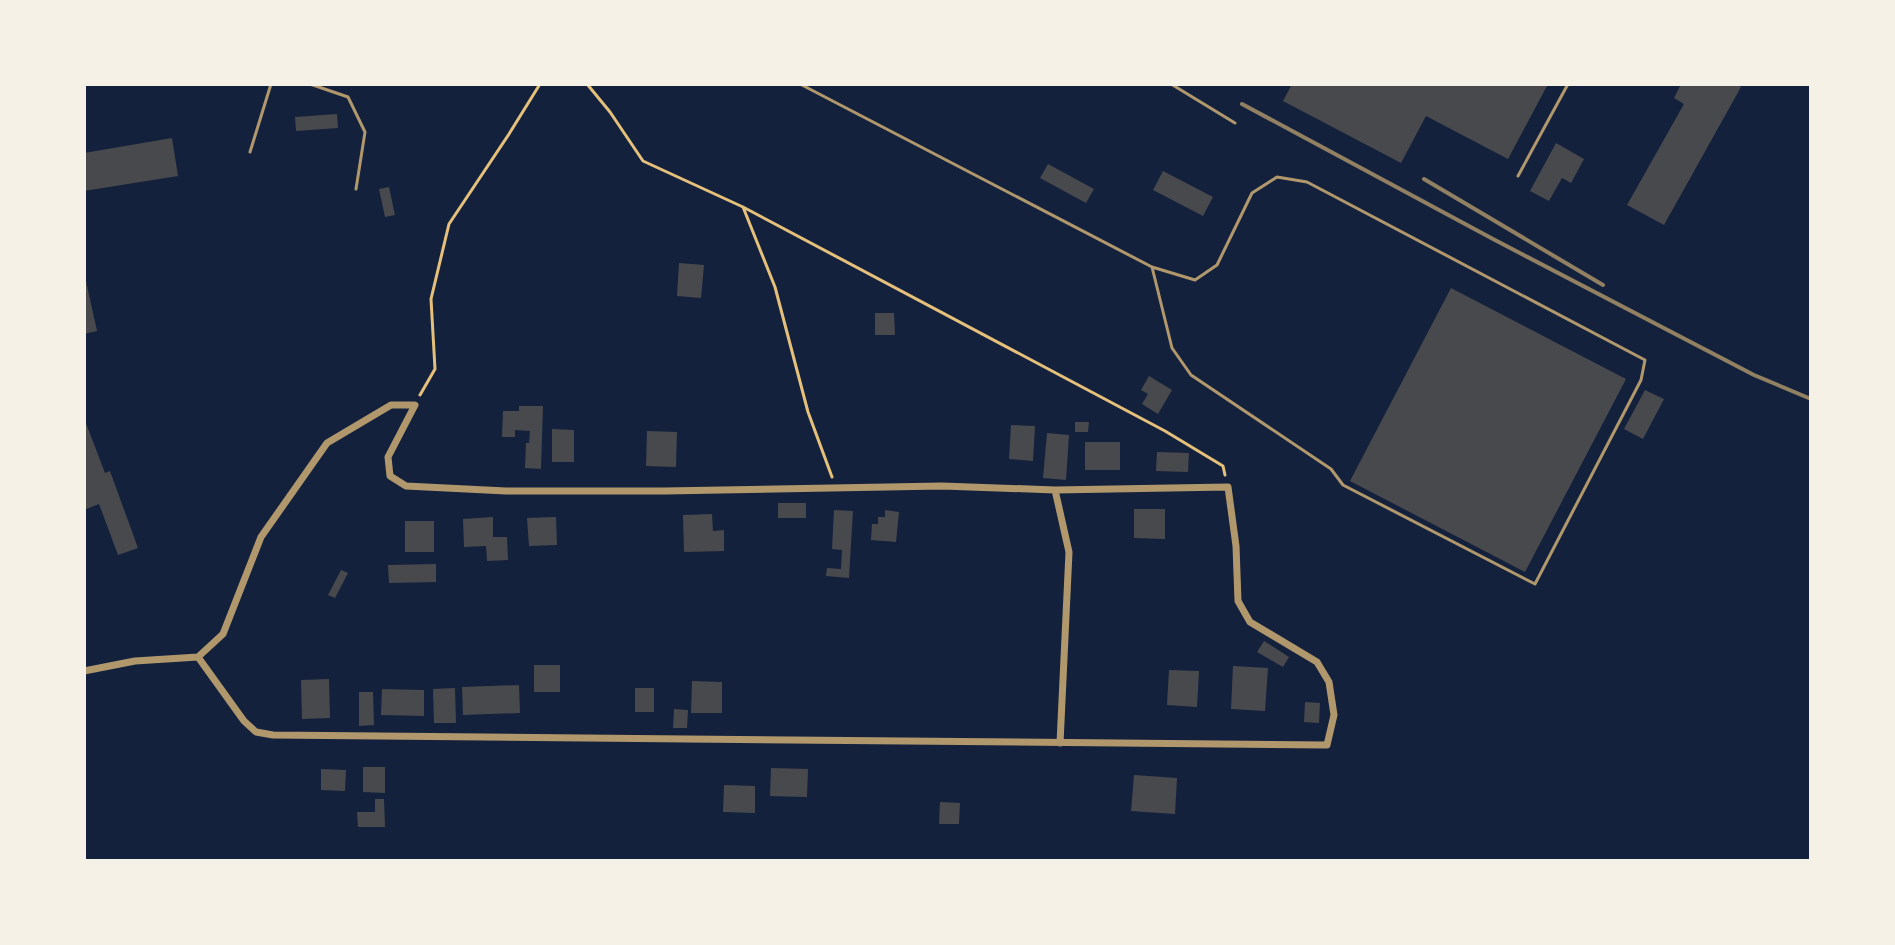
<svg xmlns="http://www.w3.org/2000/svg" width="1895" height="945" viewBox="0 0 1895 945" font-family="'Work Sans',sans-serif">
  <rect width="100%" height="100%" fill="#14213d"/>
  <path fill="#48494c" d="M1292 84H1548L1508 159 1426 116 1401 163 1283 101Z
    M1681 84H1736L1741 87 1664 225 1627 205 1684 104 1674 98Z
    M337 114 338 128 296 131 295 117Z
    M172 138 178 176 84 191V153Z
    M1556 143 1584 159 1571 183 1562 178 1549 201 1530 191Z
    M1048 164 1094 189 1086 203 1040 178Z
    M1163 171 1213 197 1203 216 1153 190Z
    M389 187 395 215 385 217 379 189Z
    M679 263 704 265 701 298 677 296Z
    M84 272 97 331 84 334Z
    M1451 288 1626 379 1525 572 1350 481Z
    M875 313H894L895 335H875Z
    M1149 376 1172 390 1158 414 1142 404 1148 394 1141 390Z
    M1645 390 1664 399 1643 439 1624 429Z
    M519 406H543L541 469 525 468 526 443H529L530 431 515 430V437H502L503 411H519Z
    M84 418 105 473 110 471 138 548 118 555 99 504 84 510Z
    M1075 422H1089L1088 432H1075Z
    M1011 425 1035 426 1033 461 1009 459Z
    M552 429 574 430V462H552Z
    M647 431 677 432 676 467 646 466Z
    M1047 433 1069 435 1066 480 1043 478Z
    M1085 442H1120V470H1085Z
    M1157 452 1189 453 1188 472 1156 471Z
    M778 503H806V518H778Z
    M1134 509H1165V539L1134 538Z
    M834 510 853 511 849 578 826 576 827 568 841 569 842 550 832 549Z
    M885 510 899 512 896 542 871 540 872 524H878V517H885Z
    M712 514 713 531 724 530V551L684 552 683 515Z
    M493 517V537H507L508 560 487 561 486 546 464 547 463 519Z
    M556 517 557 545 529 546 527 518Z
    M405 521H434V552H405Z
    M436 564V582L389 583 388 565Z
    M341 570 348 573 335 598 328 595Z
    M1264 641 1289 657 1283 667 1257 652Z
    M534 665H560V692H534Z
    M1233 666 1268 668 1265 711 1231 709Z
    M1169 670 1199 671 1197 707 1167 705Z
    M329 679 330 718 302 719 301 680Z
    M692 681 722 682V713H691Z
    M519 685 520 713 463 715 462 687Z
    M455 688 456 723H434L433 689Z
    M635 688H654V712H635Z
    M382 689 424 690V716L381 715Z
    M359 692H373L374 725 359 726Z
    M1305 702 1320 703 1319 723 1304 722Z
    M674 709 688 710 687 728H673Z
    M363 767H385V793L363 792Z
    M771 768 808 769 807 797 770 796Z
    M321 769 346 770 345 791 321 790Z
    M1134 775 1177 778 1175 814 1131 811Z
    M724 785 755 786V813L723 812Z
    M375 799H384L385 827H358L357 812H375Z
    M940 802 960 803 959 824H939Z"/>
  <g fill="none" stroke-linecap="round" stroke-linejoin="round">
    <path stroke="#e5c07b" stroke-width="3" d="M587 84 610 112 643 161 743 207 1165 431 1223 466 1225 475
      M743 207 775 287 808 412 832 477
      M420 395 435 369 431 299 449 224 509 134 540 84"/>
    <path stroke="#b1986c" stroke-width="3" d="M310 84 348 97 365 132 356 189
      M800 84 1152 267 1195 280 1217 265 1252 193 1277 177 1307 182 1645 360 1641 380 1535 584 1343 485 1331 469 1191 375 1172 348 1152 267
      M1050 84H1100
      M1171 84 1235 123
      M250 152 271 84
      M1518 176 1568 84"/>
    <path stroke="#b1986c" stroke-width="7" d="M1055 490 1069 552 1060 743
      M84 671 135 661 198 657 244 721 256 732 273 735 1327 745 1334 715 1329 682 1317 662 1250 622 1238 601 1236 546 1228 487 1055 490 942 486 665 491H506L406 486 390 476 388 457 415 405H391L327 443 261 537 223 634 198 657"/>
    <path stroke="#918062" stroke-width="4" d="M1242 104 1493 239 1754 375 1811 399
      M1424 179 1603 285"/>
  </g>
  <rect width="1895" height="945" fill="none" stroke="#f6f1e7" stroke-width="172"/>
</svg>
